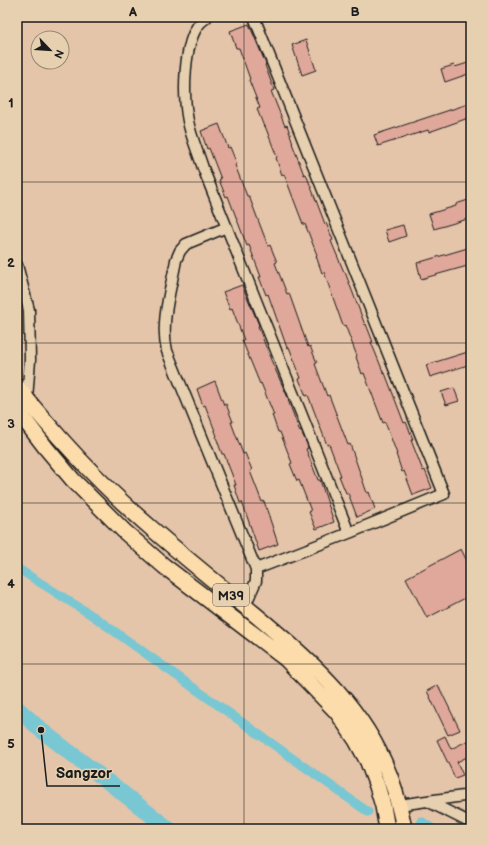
<svg xmlns="http://www.w3.org/2000/svg" width="488" height="846" viewBox="0 0 488 846" font-family="'Balsamiq Sans',sans-serif">
  <rect width="100%" height="100%" fill="#e5c5aa"/>
  <filter id="ink" filterUnits="userSpaceOnUse"><feTurbulence type="fractalNoise" baseFrequency=".025" numOctaves="2"/><feDisplacementMap in="SourceGraphic" scale="8" xChannelSelector="R" yChannelSelector="G"/><feConvolveMatrix kernelMatrix="1 2 1 2 8 2 1 2 1" color-interpolation-filters="sRGB"/></filter>
  <g filter="url(#ink)">
    <g fill="none" stroke-linecap="round" stroke-linejoin="round">
      <path stroke="#78c7d3" stroke-width="9" d="M17 568 93 616 368 812
        M421 821 433 829"/>
      <path stroke="#78c7d3" stroke-width="16" d="M17 708 41 730 169 829"/>
    </g>
    <path fill="#e0a89a" stroke="#1c1c1c" d="M249 24 266 64 265 65 274 90 271 91 285 126 287 125 293 143H292L304 175 306 174 325 224 326 223 333 240 331 241 344 272H345L365 325 366 324 373 342H371L384 374 385 373 404 423 406 422 413 439 411 440 423 471 425 470 432 488 413 495 404 471 402 472 396 454H397L385 422 383 423 364 373 362 374 356 357 357 356 345 325 343 326 324 272 322 273 316 256 317 255 305 224H303L284 174 282 175 276 158 277 157 265 126 264 127 257 109 260 108 249 80 250 79 239 48H236L230 31Z
      M306 40 316 70 302 75 292 45Z
      M471 62V73L445 82 441 69 454 65 455 67Z
      M471 103V117L429 132 428 130 378 146 374 135Z
      M219 124 228 148 230 147 237 164 235 165 247 196H249L268 246 270 245 277 262 275 263 287 294 289 293 308 347 310 346 317 363 315 364 327 396 329 395 348 445 350 444 367 493 369 492 375 509 357 517 348 493H346L339 476H341L329 444 327 445 308 395 306 396 299 379 301 378 289 347 287 348 268 294 266 295 259 277H261L249 245 247 246 228 196 226 197 219 180 221 179 209 148 207 149 201 131Z
      M471 199V218L434 229 429 214 456 206V204Z
      M403 225 406 236 389 242 385 230Z
      M471 247V265L421 279 417 263Z
      M242 285 259 325 258 326 271 360 289 400H288L300 432 301 431 307 444 308 448 306 449 318 480H320L334 522 316 529 309 512 311 511 299 480 297 481 290 464 292 463 280 432H278L272 415H274L261 383 260 384 242 340H244L232 308 230 309 223 292Z
      M471 351V364L430 377 426 365Z
      M215 381 224 405 226 404 233 422H231L243 454 245 453 252 470 250 471 262 502 264 501 278 544 259 551 242 502 240 503 234 485H236L224 454H222L216 437 217 436 205 405 203 406 197 389Z
      M454 388 459 401 446 405 441 392Z
      M461 549 471 569V595L427 618 406 578Z
      M438 685 460 730 448 735 427 691Z
      M445 736 451 749 467 741 471 747V755L457 762 463 775 455 778 437 740Z"/>
    <g fill="none" stroke-linecap="round" stroke-linejoin="round">
      <defs>
        <path id="minor" d="M207 17C205 19 202 21 200 23 183 43 183 96 188 121 191 137 198 152 203 168L349 533 444 494 254 17
          M227 227 186 244 180 251 176 260C171 289 160 322 167 351L256 569V581L245 606
          M17 265 29 310 30 360 27 399
          M256 569 349 533
          M427 801 471 795
          M399 805 427 801 471 823"/>
        <path id="highway" d="M17 387C57 437 101 485 150 527 183 556 218 584 252 612 313 662 371 713 395 791 398 803 402 816 404 829
          M17 410 46 448 73 480 125 532 164 566 286 659 337 712 356 740 368 762 377 786 383 806 387 829"/>
      </defs>
      <use href="#minor" stroke="#1c1c1c" stroke-width="13"/>
      <use href="#highway" stroke="#1c1c1c" stroke-width="18"/>
      <use href="#minor" stroke="#e6d0b0" stroke-width="10"/>
      <use href="#highway" stroke="#fddcac" stroke-width="15"/>
    </g>
  </g>
  <path fill="none" stroke="#1c1c1c" stroke-width="1" stroke-opacity="0.55" d="M244 17V829M17 182H471M17 343H471M17 503H471M17 664H471"/>
  <g text-anchor="middle" stroke-width="3" stroke-linejoin="round" paint-order="stroke">
    <rect fill="#e6d0b0" stroke="#595248" stroke-width="1" x="213" y="584" width="36" height="22" rx="3"/>
    <g font-size="13" font-weight="bold" fill="#1c1c1c">
      <text x="231" y="600">M39</text>
    </g>
  </g>
  <path fill="none" stroke="#1c1c1c" stroke-width="1.5" d="M41 730L47 786H120"/>
  <circle fill="#1c1c1c" stroke="#e6d0b0" stroke-width="1.5" cx="41" cy="730" r="4"/>
  <g font-size="15" text-anchor="middle" font-weight="bold" fill="#1c1c1c" stroke="#e6d0b0" stroke-width="3" stroke-linejoin="round" paint-order="stroke">
    <text x="84" y="778">Sangzor</text>
  </g>
  <rect width="488" height="846" fill="none" stroke="#e6d0b0" stroke-width="44"/>
  <g transform="translate(50 50) rotate(115)"><circle r="19" fill="#e6d0b0" stroke="#958875"/>
  <path d="M0-3L7 15L0 10L-7 15Z" fill="#1c1c1c"/>
  <text y="-6" font-size="11" font-weight="bold" text-anchor="middle" fill="#1c1c1c">N</text>
  </g>
  <rect x="22" y="22" width="444" height="802" fill="none" stroke="#1c1c1c" stroke-width="1.5"/>
  <g font-size="13" text-anchor="middle" font-weight="bold" fill="#1c1c1c">
    <text x="133" y="16">A</text>
    <text x="355" y="16">B</text>
    <text x="11" y="107">1</text>
    <text x="11" y="267">2</text>
    <text x="11" y="428">3</text>
    <text x="11" y="588">4</text>
    <text x="11" y="748">5</text>
  </g>
</svg>
